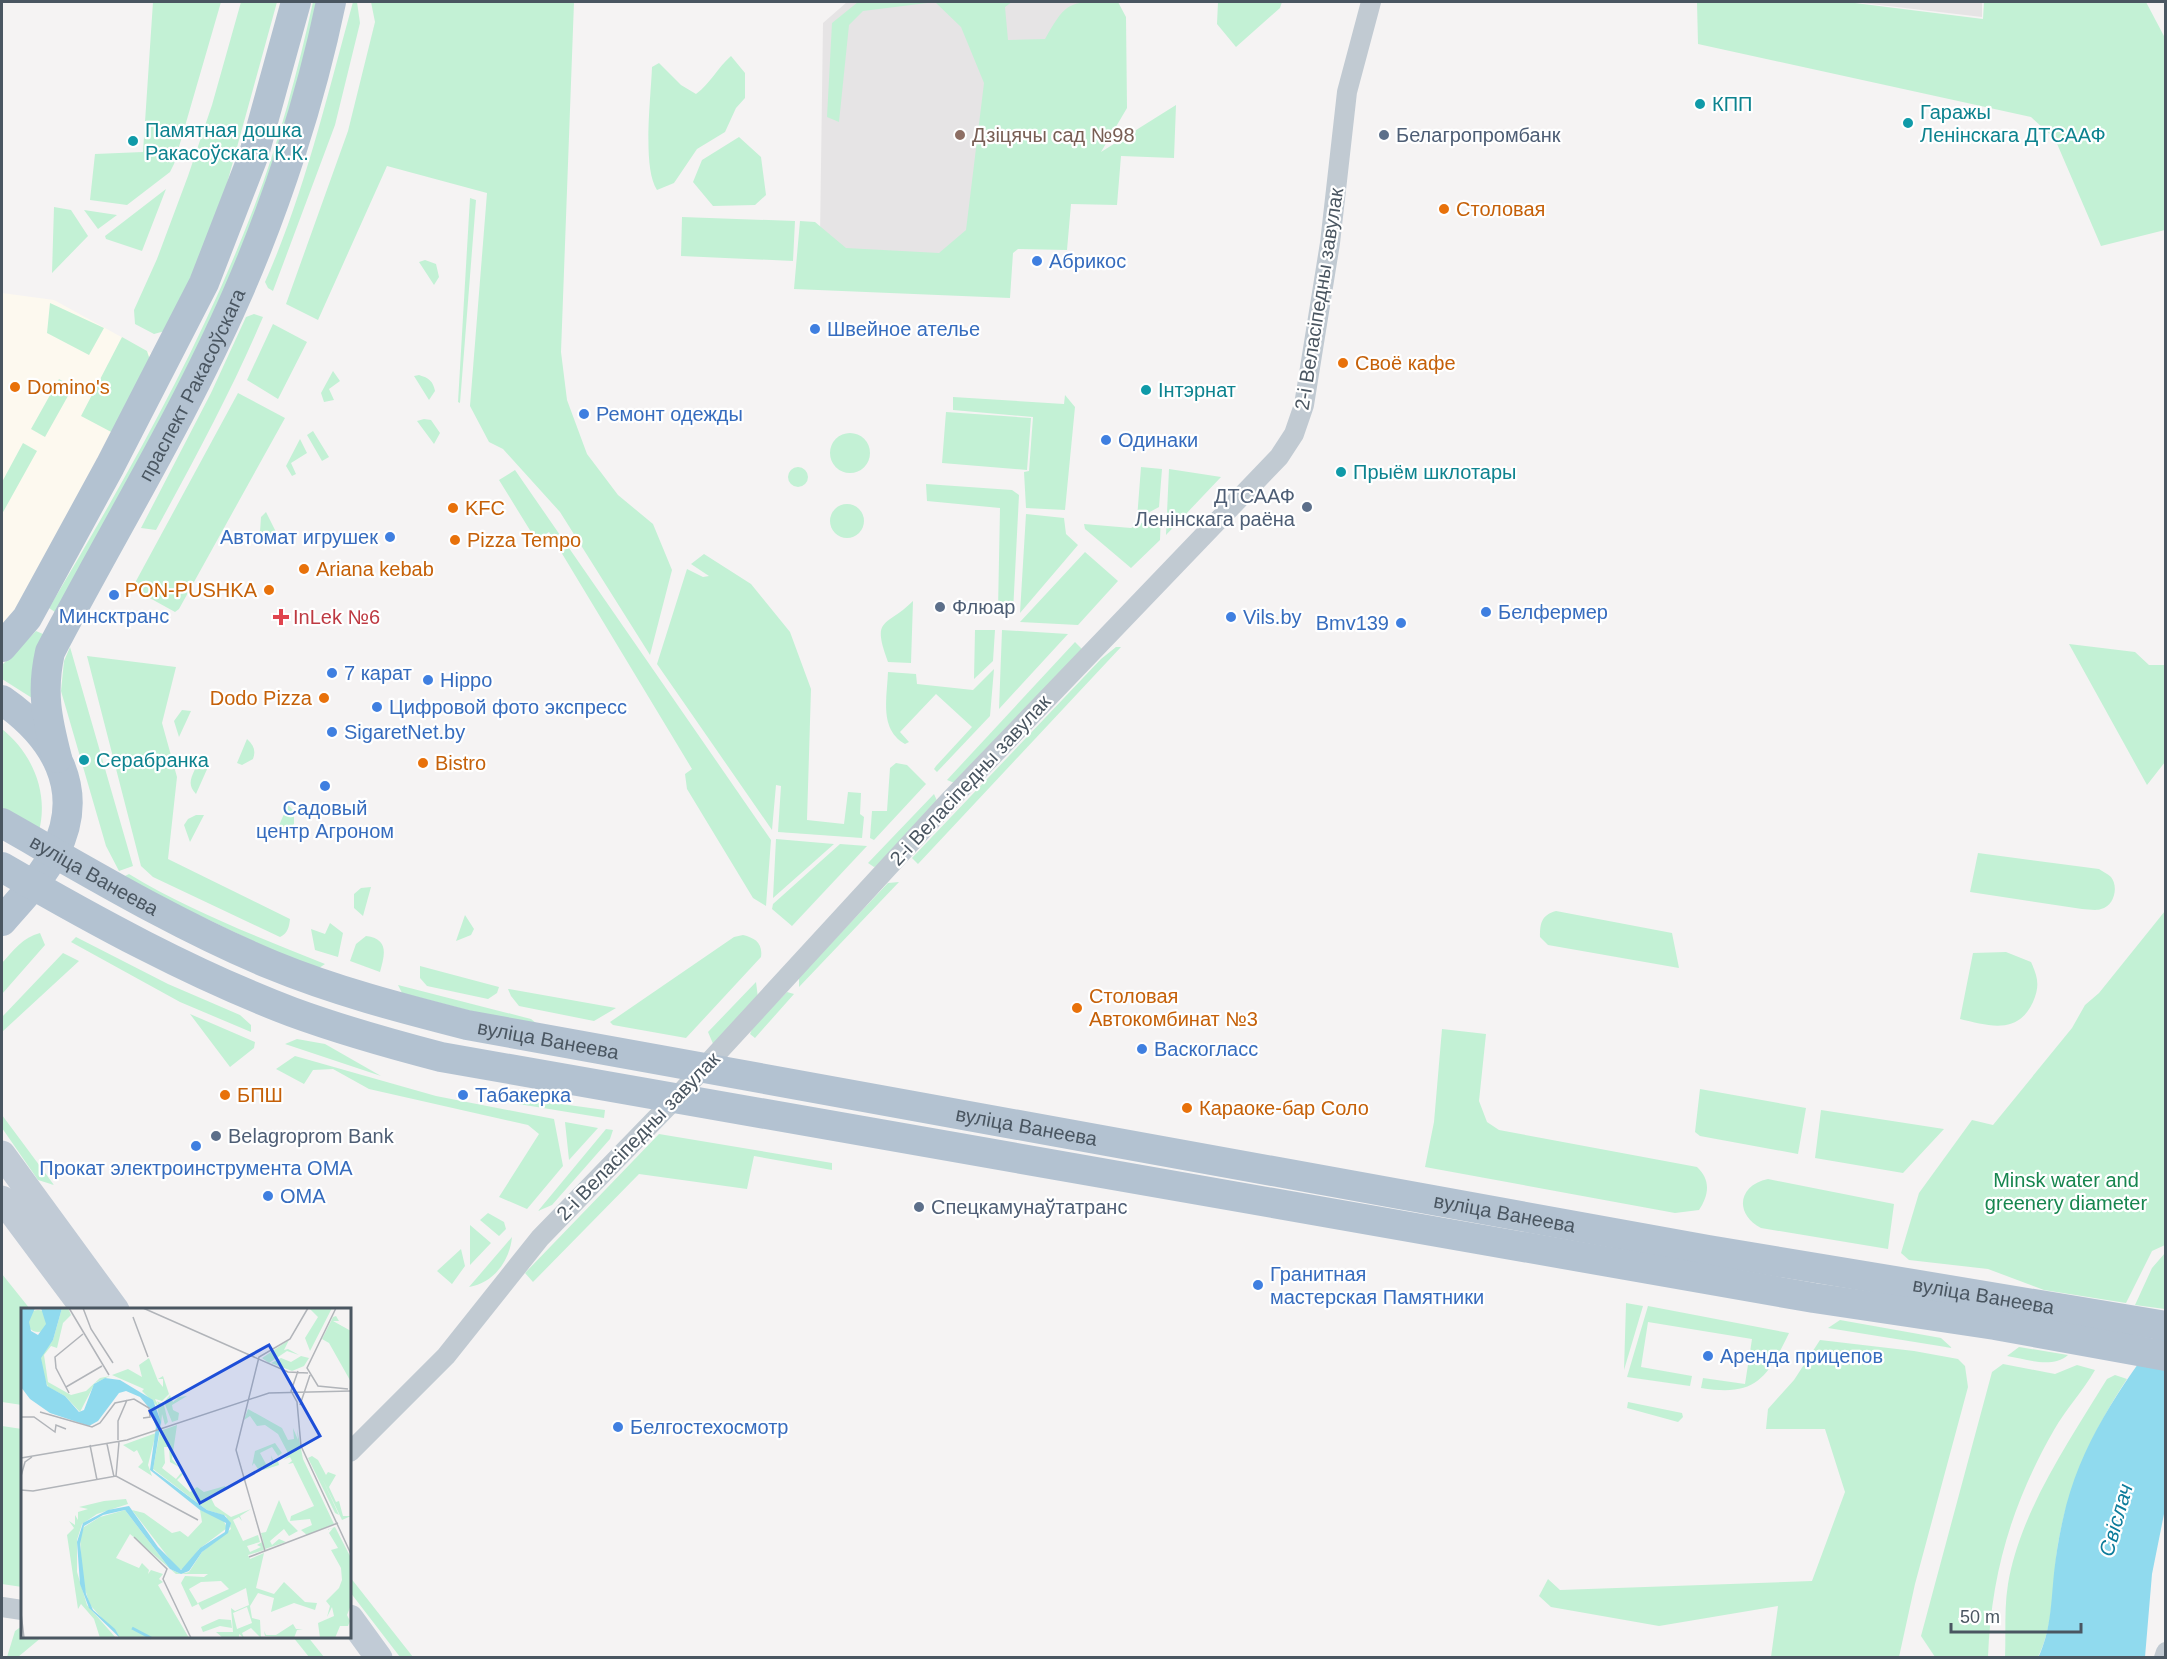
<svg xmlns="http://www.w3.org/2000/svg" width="2167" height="1659" viewBox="0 0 2167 1659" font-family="Arial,sans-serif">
  <rect width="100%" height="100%" fill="#f5f3f3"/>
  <path fill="#fdf9ef" d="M2 293 54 300 156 356 15 609 2 626Z"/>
  <path fill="#e6e4e5" d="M847 2H1107L951 269 844 263 820 237 823 23Z
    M1854 2H1982V17Z"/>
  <path fill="#c3f1d5" d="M153 2H221L174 164 170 172 127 205 90 200 95 154 143 152Z
    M241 2H277L226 187 196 268 165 331 154 334 135 324 134 310 157 259 188 176 212 105Z
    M313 2H320L310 44 244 254 172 406 55 612 49 608C123 483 196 356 249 220 277 150 297 75 313 2Z
    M353 2H357L360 23 335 125 273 291 268 288 265 282C305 192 327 96 353 2Z
    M371 2H574L561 352 567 400 587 454 618 495 653 524 672 570 650 655 560 512 503 449 489 442 470 406 487 193 387 166 318 320 286 304 348 131 375 22Z
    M858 2H1012L1005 7 1008 40 1045 39C1067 0 1069 1 1118 2L1126 17 1127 108 1101 152 1176 105 1174 158 1121 156 1117 205 1071 204 1067 250 1018 249 1013 253 1010 298 794 289 800 221 815 222 846 248 939 253 966 230 984 83 961 27 935 2 863 11 849 25 839 122 827 117 832 23Z
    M1218 2H1282L1280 8 1236 47 1217 24Z
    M1697 2H1847L1983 19 1984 2H2146L2165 38V230L2101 246 2055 139 2031 117 1698 44Z
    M731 56 745 73V98L736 108 725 132 697 149 674 183 657 190C642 168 651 97 652 67L659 63 681 85 696 94C711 83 717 68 731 56Z
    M739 137 761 157 766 195 755 205 713 206 693 182 702 160Z
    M166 189 142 251 106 239 105 236Z
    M470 198 476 200 460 403 458 402Z
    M54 207 71 210 88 236 52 273Z
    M84 210 117 215 98 229Z
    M682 217 795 221 793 261 681 256Z
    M425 260 436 264 439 277 434 285 419 262Z
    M50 303 104 328 89 355 47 333Z
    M254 314 263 317C232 390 194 460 156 530L141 528 211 393 246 317Z
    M273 324 307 342 278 399 247 380Z
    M122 337 147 351 152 366 115 434 81 416Z
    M333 371 340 381 329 389 334 400 324 402 321 393Z
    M419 375C429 378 433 381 435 391L429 400 414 376Z
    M59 379 73 387 45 437 31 429Z
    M238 393 285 418 179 609 175 612 137 591 136 581Z
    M1065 395 1075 407 1065 510 1026 508 1024 472 1029 471 1033 417 953 410V397L1064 404Z
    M946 412 1031 418 1027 470 942 463Z
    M424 419 431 420 440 433 434 444 417 421Z
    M313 431 329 457 322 461 307 435Z
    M830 453a20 20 0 1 1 40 0a20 20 0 1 1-40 0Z
    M300 439 307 453 291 463 296 474 292 476 286 466Z
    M23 443 37 451 2 514V482Z
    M788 477a10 10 0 1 1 20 0a10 10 0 1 1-20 0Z
    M1141 467 1162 469 1159 507 1137 519Z
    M1169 469 1221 477 1166 535Z
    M515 470 771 840 766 906 753 898 687 789 685 774 692 769 549 532 536 540 499 480Z
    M926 484 1012 490 1019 495 1013 612 998 610 1000 508 927 501Z
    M830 521a17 17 0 1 1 34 0a17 17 0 1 1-34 0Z
    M266 512 279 538 267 539 260 532 261 517Z
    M1026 514 1064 518 1066 534 1078 545 1020 613Z
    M1161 514 1160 540 1131 568 1085 529 1084 524 1131 528Z
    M1085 552 1118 581 1078 625 1020 622Z
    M704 554 751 584 790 632 811 689 807 820 844 824 848 792 861 793 860 814 864 817 862 838 778 832 781 786 776 785 772 830 657 664 687 569 703 577 709 576 691 564Z
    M913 601 911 663 888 662C871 616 886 628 913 601Z
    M975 630H995L993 661 974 679Z
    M1002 630 1068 634 999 709Z
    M36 631 43 634 32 698 2 679V665Z
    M1075 642 1085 652 957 784 947 780Z
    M2069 644 2135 652 2149 665H2165V762L2147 785Z
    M70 647 133 866 119 871 106 846 61 691 64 661Z
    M1116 647H1121L918 864 912 858 1101 659Z
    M87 656 176 667 162 723 177 777 168 859 290 919C289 927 288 933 280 937L153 877 141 866Z
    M994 669 990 716 937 772 934 769 936 766 972 727 936 694 900 732 909 742 905 744C879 729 887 698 888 672L916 674 917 684 973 690Z
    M182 710 191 711 179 737 174 721Z
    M2 729C32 753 49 792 39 831L2 809Z
    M247 739C254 745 256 751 253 759L242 765 237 763Z
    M896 763 907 765 926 784 874 840 870 838 872 811H887L890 768Z
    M202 766 208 767 196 794C188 785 190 780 195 769Z
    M934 794 938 803 884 863 874 867 868 863Z
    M288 805 294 811V824L288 830H277Z
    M196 815H204L190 842 184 825 188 819Z
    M776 839 834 844 773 898Z
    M840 844 867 846 792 926 772 909 773 904Z
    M1978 853 2099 869C2102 871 2108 874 2111 877 2119 887 2114 906 2101 909 2096 911 2088 909 2082 909L1970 892Z
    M129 874C190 911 258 937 325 964L319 968 303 965 121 878Z
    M899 882 799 987V977L888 883Z
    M371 887 363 916 354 908V894L361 888Z
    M1556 911 1672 933 1679 968 1548 945 1540 937C1540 924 1541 915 1556 911Z
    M2165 911V1245L2152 1251 2126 1303 2044 1290 1988 1269 1909 1260 1901 1253 1919 1193 1972 1120 1993 1125 2072 1028 2085 1005 2099 993Z
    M465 915 474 929 471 935 456 941Z
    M330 923 343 933 338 957 315 950 311 929 325 934Z
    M40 933 45 945 2 994V963C13 951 23 937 40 933Z
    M743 935C755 938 763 943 761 957L686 1038 613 1025 610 1022 734 937Z
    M366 936C389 939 385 954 380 972L350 961 356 944Z
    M76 937 168 984 240 1015 251 1025V1032L180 1002 71 942Z
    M2006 952 2031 962C2038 977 2040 986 2033 1002 2018 1035 1989 1026 1960 1019L1973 953Z
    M63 953 79 961 2 1032V1017Z
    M420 966 499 987 497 993 488 999 427 986 420 978Z
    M756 982 758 998 714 1046 708 1032Z
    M398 985 531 1019 536 1023V1028L402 993Z
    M508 989H509L616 1008 594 1021 519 1006 511 996Z
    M787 992 794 994 755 1038 750 1034 753 1027Z
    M190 1014 255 1042 254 1048 230 1067Z
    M1442 1029 1486 1034 1479 1101 1487 1122 1499 1130 1697 1167C1711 1180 1709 1195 1699 1210L1675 1213 1425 1167 1434 1122Z
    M297 1039 325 1044 381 1076 285 1044Z
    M295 1056 436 1096 554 1119 563 1166 527 1209 499 1197 539 1134 528 1125 369 1089 333 1069 313 1070 304 1084 276 1069Z
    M1700 1089 1806 1108 1798 1154 1700 1136 1695 1132Z
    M532 1100 605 1110 604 1118 500 1101Z
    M1821 1110 1944 1129 1903 1173 1815 1158Z
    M2 1115 54 1185 38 1180 2 1128Z
    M565 1122 598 1128 569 1160Z
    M606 1129 613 1130 610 1139 552 1205 538 1211Z
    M659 1134 832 1163V1170L754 1156 747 1189 639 1174 533 1282 525 1273Z
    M1768 1179 1894 1204 1888 1249 1761 1228C1734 1214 1738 1185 1768 1179Z
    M488 1213 504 1222 506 1229 499 1236 480 1220Z
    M470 1225 491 1243 470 1265Z
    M512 1237C510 1260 494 1283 469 1287Z
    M461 1249 465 1266 452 1284 437 1271Z
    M2165 1253V1309L2135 1305 2152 1268Z
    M2 1274 30 1309 22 1310V1405L2 1402Z
    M1626 1303 1643 1306 1624 1370Z
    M1648 1306 1789 1333C1767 1379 1755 1397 1701 1388L1703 1378 1745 1384 1752 1339 1648 1322 1641 1367 1692 1376 1690 1386 1627 1377Z
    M1840 1320 1941 1338 1952 1348 1828 1328Z
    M1820 1340 1914 1351 1958 1359 1965 1366 1968 1387 1915 1584 1899 1657H1771L1778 1606 1659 1626 1551 1607 1539 1596 1548 1579 1560 1590 1812 1581 1845 1492 1825 1429H1766L1768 1409 1794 1380Z
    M2019 1347 2068 1355C2052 1369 2026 1359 2007 1356Z
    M2003 1364 2055 1374 2077 1365 2095 1370C2083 1391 2066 1409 2054 1430 2012 1503 1991 1574 1988 1657H1935L1921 1636 1992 1372Z
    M2115 1375 2127 1379C2093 1431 2069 1482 2058 1544 2052 1581 2055 1623 2038 1657L2005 1658C2006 1634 2004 1608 2008 1584 2020 1512 2069 1441 2107 1379Z
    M1628 1402 1682 1413 1683 1417 1678 1422 1627 1408Z
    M2 1426 22 1429V1587L2 1584Z
    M350 1577 413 1657H400L350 1592Z
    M22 1626V1636L42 1637 18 1657H7L15 1631Z
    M293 1637H308L324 1657H309Z"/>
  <path fill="#90daee" d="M2165 1327V1509L2152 1574 2145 1657 2038 1658C2051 1631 2051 1602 2054 1573 2056 1555 2059 1536 2063 1519 2079 1445 2121 1386 2165 1327Z"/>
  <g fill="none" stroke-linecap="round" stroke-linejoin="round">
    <path stroke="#c1cad2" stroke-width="20" d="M350 1452 446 1356 540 1238 675 1099 949 801 1279 457 1294 434 1304 405 1330 243 1347 92 1371 2
      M2 1607 22 1610
      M2164 1658 2166 1652"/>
    <path stroke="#c1cbd6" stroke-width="27" d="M2 1154 116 1310
      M2 1199 85 1310
      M350 1618 379 1658"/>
    <g stroke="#b3c2d1" stroke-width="30">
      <path d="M2 647 27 618 110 466 204 283 254 154 296 2"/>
      <path d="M2 700C54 736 87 789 55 852 42 878 20 900 2 921"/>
      <path id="s1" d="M57 758C47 719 41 692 50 652 112 533 183 418 237 295 277 204 311 99 331 2"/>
      <path id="s2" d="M2 823C90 873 178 926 272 965 335 991 401 1008 467 1025L1708 1250 2166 1326"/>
      <path d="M2 867C95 921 192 974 292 1012 341 1030 391 1044 441 1057L1814 1298 1995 1325 2166 1356"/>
    </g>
  </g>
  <g fill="#0f9aa8" stroke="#fff" stroke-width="2">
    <circle cx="1700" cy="104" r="6"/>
    <circle cx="1908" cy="123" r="6"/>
    <circle cx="133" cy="141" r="6"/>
    <circle cx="1146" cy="390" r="6"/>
    <circle cx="1341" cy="472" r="6"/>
    <circle cx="84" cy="760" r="6"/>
  </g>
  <circle fill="#8d6e63" stroke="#fff" stroke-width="2" cx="960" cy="135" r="6"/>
  <g fill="#5c6f8a" stroke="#fff" stroke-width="2">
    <circle cx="1384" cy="135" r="6"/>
    <circle cx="1307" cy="507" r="6"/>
    <circle cx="940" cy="607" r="6"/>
    <circle cx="216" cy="1136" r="6"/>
    <circle cx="919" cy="1207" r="6"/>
  </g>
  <g fill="#e8710a" stroke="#fff" stroke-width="2">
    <circle cx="1444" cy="209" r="6"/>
    <circle cx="1343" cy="363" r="6"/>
    <circle cx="15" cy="387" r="6"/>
    <circle cx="453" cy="508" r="6"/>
    <circle cx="455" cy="540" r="6"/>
    <circle cx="304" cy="569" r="6"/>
    <circle cx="269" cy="590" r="6"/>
    <circle cx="324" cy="698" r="6"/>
    <circle cx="423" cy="763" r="6"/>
    <circle cx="1077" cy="1008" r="6"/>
    <circle cx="225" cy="1095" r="6"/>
    <circle cx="1187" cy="1108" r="6"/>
  </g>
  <g fill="#3f7fe0" stroke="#fff" stroke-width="2">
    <circle cx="1037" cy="261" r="6"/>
    <circle cx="815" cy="329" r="6"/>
    <circle cx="584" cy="414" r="6"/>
    <circle cx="1106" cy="440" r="6"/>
    <circle cx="390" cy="537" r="6"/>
    <circle cx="114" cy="595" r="6"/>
    <circle cx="1486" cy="612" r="6"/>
    <circle cx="1231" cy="617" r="6"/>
    <circle cx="1401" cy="623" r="6"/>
    <circle cx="332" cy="673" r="6"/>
    <circle cx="428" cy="680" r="6"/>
    <circle cx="377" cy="707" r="6"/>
    <circle cx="332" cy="732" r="6"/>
    <circle cx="325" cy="786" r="6"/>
    <circle cx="1142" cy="1049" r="6"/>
    <circle cx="463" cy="1095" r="6"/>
    <circle cx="196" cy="1146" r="6"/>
    <circle cx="268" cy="1196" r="6"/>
    <circle cx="1258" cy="1285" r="6"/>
    <circle cx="1708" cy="1356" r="6"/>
    <circle cx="618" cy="1427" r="6"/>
  </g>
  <path fill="#e0444e" stroke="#fff" stroke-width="2" d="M278 608h6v6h6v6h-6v6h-6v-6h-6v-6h6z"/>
  <g text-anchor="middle" stroke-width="4.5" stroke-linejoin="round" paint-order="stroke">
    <g font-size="20" fill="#0d838f" stroke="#fff" text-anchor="start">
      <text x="1712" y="111">КПП</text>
      <text x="1920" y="119">Гаражы<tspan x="1920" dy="23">Ленінскага ДТСААФ</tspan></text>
      <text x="145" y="137">Памятная дошка<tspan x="145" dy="23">Ракасоўскага К.К.</tspan></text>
      <text x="1158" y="397">Інтэрнат</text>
      <text x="1353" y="479">Прыём шклотары</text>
      <text x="96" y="767">Серабранка</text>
    </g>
    <g font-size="20" fill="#785e54" stroke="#fff" text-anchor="start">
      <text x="972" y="142">Дзіцячы сад №98</text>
    </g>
    <g font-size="20" fill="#4e5e75" stroke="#fff" text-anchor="start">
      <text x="1396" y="142">Белагропромбанк</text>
      <text x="1295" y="503" text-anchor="end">ДТСААФ<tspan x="1295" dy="23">Ленінскага раёна</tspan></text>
      <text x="952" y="614">Флюар</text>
      <text x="228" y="1143">Belagroprom Bank</text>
      <text x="931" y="1214">Спецкамунаўтатранс</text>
    </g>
    <g font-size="20" fill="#c56008" stroke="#fff" text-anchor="start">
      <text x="1456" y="216">Столовая</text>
      <text x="1355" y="370">Своё кафе</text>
      <text x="27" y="394">Domino's</text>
      <text x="465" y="515">KFC</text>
      <text x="467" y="547">Pizza Tempo</text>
      <text x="316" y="576">Ariana kebab</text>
      <text x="257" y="597" text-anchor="end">PON-PUSHKA</text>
      <text x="312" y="705" text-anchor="end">Dodo Pizza</text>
      <text x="435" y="770">Bistro</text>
      <text x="1089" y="1003">Столовая<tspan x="1089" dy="23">Автокомбинат №3</tspan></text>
      <text x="237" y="1102">БПШ</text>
      <text x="1199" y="1115">Караоке-бар Соло</text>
    </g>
    <g font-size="20" fill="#366cbe" stroke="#fff" text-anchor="start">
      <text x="1049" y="268">Абрикос</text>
      <text x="827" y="336">Швейное ателье</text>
      <text x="596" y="421">Ремонт одежды</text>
      <text x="1118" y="447">Одинаки</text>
      <text x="378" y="544" text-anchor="end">Автомат игрушек</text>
      <text x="1498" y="619">Белфермер</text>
      <text x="114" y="623" text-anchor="middle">Минсктранс</text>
      <text x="1243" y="624">Vils.by</text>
      <text x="1389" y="630" text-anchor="end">Bmv139</text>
      <text x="344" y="680">7 карат</text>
      <text x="440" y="687">Hippo</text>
      <text x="389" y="714">Цифровой фото экспресс</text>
      <text x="344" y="739">SigaretNet.by</text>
      <text x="325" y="815" text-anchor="middle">Садовый<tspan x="325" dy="23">центр Агроном</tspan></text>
      <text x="1154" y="1056">Васкогласс</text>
      <text x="475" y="1102">Табакерка</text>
      <text x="196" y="1175" text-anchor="middle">Прокат электроинструмента ОМА</text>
      <text x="280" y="1203">ОМА</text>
      <text x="1270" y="1281">Гранитная<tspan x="1270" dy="23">мастерская Памятники</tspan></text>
      <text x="1720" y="1363">Аренда прицепов</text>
      <text x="630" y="1434">Белгостехосмотр</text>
    </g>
    <g font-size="20" fill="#4a5661" stroke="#fff">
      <text transform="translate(1319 299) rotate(-81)" y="7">2-і Веласіпедны завулак</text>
      <text dy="7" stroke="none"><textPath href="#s1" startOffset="410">праспект Ракасоўскага</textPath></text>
      <text transform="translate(970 780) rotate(-47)" y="7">2-і Веласіпедны завулак</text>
      <text dy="7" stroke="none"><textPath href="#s2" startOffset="106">вуліца Ванеева</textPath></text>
      <text dy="7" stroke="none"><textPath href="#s2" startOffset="592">вуліца Ванеева</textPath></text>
      <text dy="7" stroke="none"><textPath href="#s2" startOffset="1078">вуліца Ванеева</textPath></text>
      <text transform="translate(638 1136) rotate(-46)" y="7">2-і Веласіпедны завулак</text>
      <text dy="7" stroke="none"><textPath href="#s2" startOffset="1564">вуліца Ванеева</textPath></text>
      <text dy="7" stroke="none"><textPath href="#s2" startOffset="2050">вуліца Ванеева</textPath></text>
    </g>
    <g font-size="20" fill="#be3a42" stroke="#fff" text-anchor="start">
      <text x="293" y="624">InLek №6</text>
    </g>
    <g font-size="20" fill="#17864f" stroke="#fff">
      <text x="2066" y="1187">Minsk water and<tspan x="2066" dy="23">greenery diameter</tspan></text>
    </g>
    <g font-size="21" font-style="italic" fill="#0c7c9b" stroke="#fff">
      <text transform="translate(2116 1520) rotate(-74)" y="7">Свіслач</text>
    </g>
  </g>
  <g transform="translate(21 1308)">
    <rect width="330" height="330" fill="#f5f3f3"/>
    <path d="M41 0H47L50 7 42 15 36 40 30 38 23 47 27 74 50 87 65 83 79 70 89 68 74 75 59 104 44 88 27 79 20 62V48L32 32ZM288 0H311L289 43 284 30 297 9ZM6 13a11 11 0 1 1 22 0a11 11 0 1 1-22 0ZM315 8 318 13H312L330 23V74L308 35 301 31 312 9ZM268 32 263 42 267 41 278 47 266 43 248 55 241 50ZM280 48 288 50 283 58 271 63 250 55 260 50 270 54ZM128 50 137 73 142 79V71H137L142 68 148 86 141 93 134 91 139 101 136 93 143 97 147 114 144 117 141 106 140 117 136 98 121 83 123 81 91 67 107 61 121 69 118 57ZM149 87 152 94 158 89 166 88 151 97 152 102 158 105 157 112 151 114 143 94ZM227 101 261 120 267 132 273 131 272 120 277 132 276 121 282 151 313 216 286 227 280 222 291 217 289 211 269 213 270 208 293 198 272 155 267 156 271 153 269 149 262 152 268 147 257 126 244 117 236 118 229 108 223 112ZM156 117 151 151 158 159 149 154 148 139H143L144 155 141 160 155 171 160 165 162 166 156 172 169 184 176 179 183 184 204 178 206 181 189 188 194 198 210 209 230 201 219 208 221 213 218 209 212 212 222 233 237 227 239 234 226 238 229 244 240 239 236 237 241 234 243 242 227 247 229 251 243 245 235 280 253 286 263 274 284 294 296 295 294 302 273 295 250 304 253 290 237 285 229 298 231 310 239 312 240 330 230 320 221 325 223 330 218 326V330H202L195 324H212L210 300 214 303 228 297 225 280 181 302 177 295 208 281 200 273 180 274 168 281 177 296 171 299 160 275 164 268 183 269 187 266H155L109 226 95 250 118 260 121 255 128 262 127 266 130 262 142 266 138 271 142 274 137 277 168 330H99L69 297 61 272 59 228 63 219 79 209 104 202 149 261 160 266 168 264 181 244 210 221 205 208 186 202 132 161 139 123ZM226 299 231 315 216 321 212 305ZM135 125 127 157 131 168 117 159 122 154 116 142 113 144 102 137ZM254 135 261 145 257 148 251 139 239 145 245 156 251 154 250 147 252 152 251 157 257 153 258 157 242 162V157L239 164 233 155 231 158 234 143ZM291 148 297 152 305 167 307 164 315 167 308 179 315 194 318 193 322 208H330L321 212 301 170 318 207 314 205 287 150ZM258 192 267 213 277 223 268 228 263 221 249 233 251 237 258 231 265 234 244 241 240 225 245 224ZM83 193 105 191 107 196 76 206 61 216 56 232V264L66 297 95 330H79L73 311 60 296 57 301 46 227 53 220 48 213 54 217V207L57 212V204L67 201 58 199ZM111 202 123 205 151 225 159 223 167 229 181 214 179 202 202 211 206 220 178 241 165 260 157 262ZM314 219 330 250V297L326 307 329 313 327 318H319L314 330H299L297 315 313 308 311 299 306 309 309 298 305 293 318 280 321 272 320 260 310 242 317 240 308 225 312 220 305 222ZM198 311 210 312 211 320 199 318 182 324 180 319ZM272 316 275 321H282L276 322 273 330 244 328 243 323 245 327H255Z" fill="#c3f1d5" fill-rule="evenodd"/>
    <path d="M0 0H14L8 14 10 23 17 27 25 16 20 0H41L32 32 20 50 26 78 44 88 58 104 63 102 73 76 84 70 99 72 132 92 140 114 132 162 186 202 203 207 210 215 207 225 181 244 168 263 160 266 149 261 104 202 82 207 63 218 59 236 65 286 72 302 94 321 99 330 68 300 59 276 56 234 62 215 87 202 108 198 137 239 160 262 179 240 204 224 205 215 179 202 129 162 135 119 129 101 119 89 105 83 98 85 77 113 68 118 29 105 9 91 0 79Z" fill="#90daee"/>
    <path fill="none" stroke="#90daee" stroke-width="3" d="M111 320 130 330"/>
    <path fill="none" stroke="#b1b4b9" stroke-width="1.5" d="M48 0 88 67M62 0 70 21 92 55M122 0 267 64 287 65M315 0 286 60 297 78 327 81M112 9 127 49M277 63 270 83 276 94 280 138 330 246M45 79 81 58M48 85 35 60 34 49 62 26M279 97 289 67M19 104 71 119 79 115 94 95 113 91 128 100 129 109 122 110M0 109H13L34 124 35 117 45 121M97 132V113L106 92M86 136 93 169M69 137 76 172M0 150 106 132 248 85 330 83M0 168 4 154 11 149M95 168 98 134M0 182 12 183 95 168 177 212M113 229 146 261 142 271 170 330M244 243 215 142 238 49 269 31 287 0M228 249 317 215M0 305 3 330"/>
    <path fill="#1d4ed8" fill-opacity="0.15" stroke="#1d4ed8" stroke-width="3" d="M248 37 299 128 179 195 129 103Z"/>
    <rect width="330" height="330" fill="none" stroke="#4a5661" stroke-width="3"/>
  </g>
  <rect width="2167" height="1659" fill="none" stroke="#4a5661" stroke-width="6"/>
  <path d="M1951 1623v9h130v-9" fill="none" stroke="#4a5661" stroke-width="3"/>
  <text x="1960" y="1623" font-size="18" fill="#4a5661" stroke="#ffffff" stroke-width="4.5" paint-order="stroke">50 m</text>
</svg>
